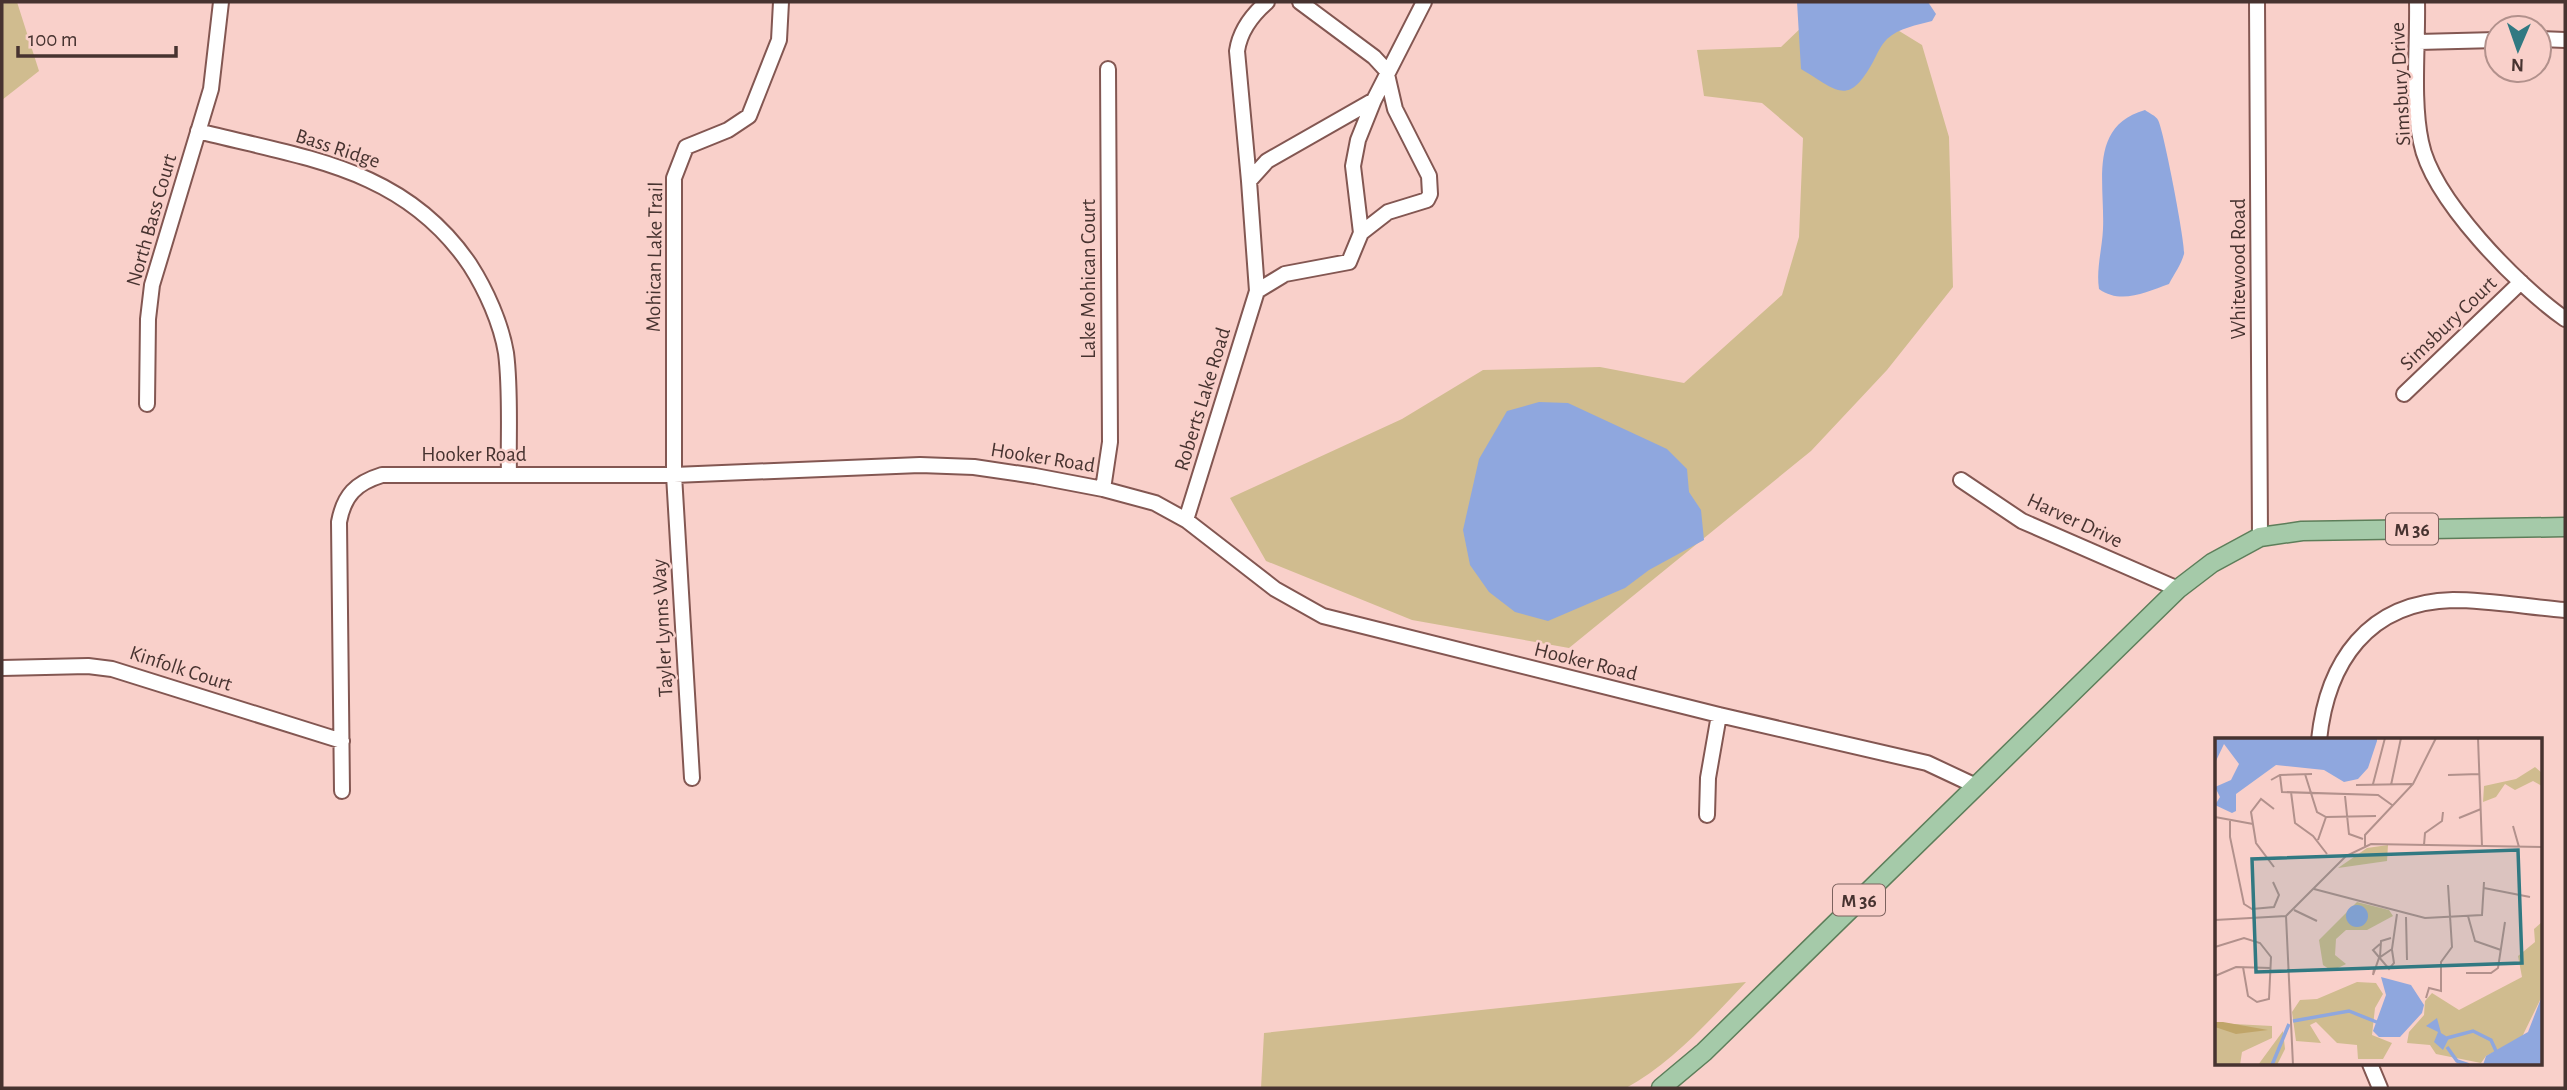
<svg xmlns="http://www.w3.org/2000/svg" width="2567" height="1090" viewBox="0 0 2567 1090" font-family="'Alegreya Sans',sans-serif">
  <rect width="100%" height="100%" fill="#f9d0ca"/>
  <path fill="#d0bc8f" d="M2 2H17L39 71 2 100Z
    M1828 2H1852L1922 45 1949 137 1953 287 1887 370 1811 451 1569 648 1412 620 1266 561 1230 498 1402 419 1483 370 1600 367 1684 383 1782 295 1799 237 1803 138 1762 103 1704 96 1697 50 1781 47Z
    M1746 982C1710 1020 1672 1063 1626 1088H1261L1264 1033Z"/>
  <path fill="#8fa7de" d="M1797 2H1928L1936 14 1932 21C1917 25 1899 28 1887 39 1881 45 1877 54 1873 62 1848 107 1838 91 1801 69Z
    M2145 110C2149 113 2156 116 2158 120 2163 127 2186 246 2184 254 2181 265 2174 274 2169 284 2146 292 2121 305 2099 289 2096 269 2102 250 2103 229 2105 184 2088 126 2145 110Z
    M1539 402 1568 403 1667 449 1687 469 1689 492 1701 510 1704 540 1649 570 1625 588 1548 621 1515 612 1489 592 1470 565 1463 530 1479 459 1507 411Z"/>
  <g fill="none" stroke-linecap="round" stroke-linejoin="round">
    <defs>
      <path id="minor" d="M1300 2 1374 57 1386 70 1395 109 1429 176 1430 194 1427 200 1388 212 1361 233
        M2257 2 2260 537
        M2417 2C2418 46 2412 100 2421 142 2432 199 2518 286 2565 319
        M2539 39 2565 40
        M2418 42 2497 40
        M198 131C303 158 404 167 470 265 486 290 501 323 506 353 511 392 508 435 509 475
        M1249 181 1237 51C1240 30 1252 15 1267 2
        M1257 291 1285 274 1349 262 1361 233 1353 166 1358 140 1374 100
        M2404 394 2521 282
        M147 404 148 319 152 285 211 89 221 2
        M1961 480 2022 521 2178 589
        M1103 489 1110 442 1108 69
        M1186 520 1257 291 1249 181 1267 161 1374 100 1424 2
        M2 668 88 666 112 669 342 741
        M2319 740C2327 662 2368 602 2453 600 2490 600 2528 607 2565 610
        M692 778 674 475V178L686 147 728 130 749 116 779 40 781 2
        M342 791 339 522C344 495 356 483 382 475H674L920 465 974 467 1035 476 1103 489 1155 503 1186 520 1275 589 1323 616 1719 715 1927 763 1976 786
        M1707 815 1708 778 1719 715
        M2370 1064 2380 1088"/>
      <path id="major" d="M1661 1088 1704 1052 2178 589 2212 563 2260 537 2302 531 2565 527"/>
    </defs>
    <use href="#minor" stroke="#835752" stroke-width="18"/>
    <use href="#major" stroke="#5d7e5a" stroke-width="21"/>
    <use href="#minor" stroke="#fff" stroke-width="14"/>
    <use href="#major" stroke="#a5caa9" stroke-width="18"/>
  </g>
  <g text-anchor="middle" stroke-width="5" stroke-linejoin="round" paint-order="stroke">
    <g fill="#f9d0ca" stroke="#7c625e" stroke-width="2">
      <rect x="2386" y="513.5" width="52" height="31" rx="5"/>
      <rect x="1833" y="884.5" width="52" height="31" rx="5"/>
    </g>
    <g font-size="19" font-weight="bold" fill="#473330">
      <text x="2412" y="536">M 36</text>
      <text x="1859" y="907">M 36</text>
    </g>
    <g font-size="21" fill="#473330" stroke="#f9d0ca">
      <text transform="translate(2400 84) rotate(-93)" y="7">Simsbury Drive</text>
      <text transform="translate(338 148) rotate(18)" y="7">Bass Ridge</text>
      <text transform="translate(151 220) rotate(-74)" y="7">North Bass Court</text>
      <text transform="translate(654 257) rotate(-89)" y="7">Mohican Lake Trail</text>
      <text transform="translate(2238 269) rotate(-90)" y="7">Whitewood Road</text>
      <text transform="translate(1088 279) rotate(-90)" y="7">Lake Mohican Court</text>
      <text transform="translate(2448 323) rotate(-44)" y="7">Simsbury Court</text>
      <text transform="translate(1202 399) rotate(-73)" y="7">Roberts Lake Road</text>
      <text x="474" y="461">Hooker Road</text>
      <text transform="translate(1043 457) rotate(9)" y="7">Hooker Road</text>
      <text transform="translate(2075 520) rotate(25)" y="7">Harver Drive</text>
      <text transform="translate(662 628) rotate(-93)" y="7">Tayler Lynns Way</text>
      <text transform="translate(1586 661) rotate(14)" y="7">Hooker Road</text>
      <text transform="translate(181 668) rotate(18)" y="7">Kinfolk Court</text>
    </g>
  </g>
  <g transform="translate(2215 738)">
    <rect width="327" height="327" fill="#f9d0ca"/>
    <path d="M320 29 327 35V48L318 43 300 52 290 46 281 59 268 64 269 48 301 41ZM173 107 172 123 123 130 152 110ZM142 164 174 172 178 178 152 192H131L121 201 120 217 131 226 117 233 108 227 104 202ZM327 184V258L306 301 271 318 266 325 221 316 215 307 192 305 194 294 209 277 210 263 217 255 244 272 307 239 303 218 320 204 319 191ZM142 244 161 245 168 256 160 270 157 297 177 305 168 321H143L142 307 122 305 101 284 95 287 106 305 81 303 77 274 85 262 102 261ZM0 285 57 288V300L27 314 25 327H0ZM68 293 70 311 62 327H43Z" fill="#d0bc8f"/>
    <path d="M0 284H8L53 292 21 296 0 289Z" fill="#c0a569"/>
    <path d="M0 0H162V3L153 30 143 41 129 44 109 32 61 27 21 56V73L17 75 0 67 5 59 0 49 16 42 24 26 9 6 0 25ZM131 178a11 11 0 1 1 22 0a11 11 0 1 1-22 0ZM166 239 196 247 209 267 207 275 185 299H164L158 293 171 257ZM327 258V327H268L271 318 313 294ZM222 280 226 295 234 300 228 312 219 304 223 294 211 288Z" fill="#8fa7de"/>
    <path fill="none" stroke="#8fa7de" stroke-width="3.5" d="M78 283 134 273 164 285M232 300 258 293 276 302 281 313M232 309 242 323 254 327M57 327 74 286"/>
    <path fill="none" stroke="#b2918c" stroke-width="2" d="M263 0 267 108M90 36 102 74 111 79 161 78M65 37 67 54 163 57 177 67M233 37 264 36M56 42 65 37 97 36M158 46 170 0M141 47 197 46M176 47 186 0M76 54 80 85 98 98 112 116M130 58 134 96 148 101M59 71 46 61 36 74 41 105 59 129M0 79 38 86M244 80 266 71M15 83V99L29 166 37 171 59 169 64 157 58 144M298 88 304 109M103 102 111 79M209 107 210 95 227 83 228 74M150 108V97L198 46 221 0M269 150 315 159M99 151 210 180 267 177 269 144M79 172 102 183M71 178 78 327M253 178 260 203 286 212M191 179 192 222M0 182 71 178 131 118 156 106 328 109M165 206 158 212 174 231 179 225 177 212M0 209 29 200 45 205 56 219 54 261 42 264 33 258 28 229M165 219 166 203 176 200M159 231 158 237 164 220 177 211 182 176M251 235H276L283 230 290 184M0 238 21 229 56 230M211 260 214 250 226 253V224L237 209 233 147"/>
    <path fill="#317982" fill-opacity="0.15" stroke="#317982" stroke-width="3.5" d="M303 112 307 225 41 234 37 121Z"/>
    <rect width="327" height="327" fill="none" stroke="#473330" stroke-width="3.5"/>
  </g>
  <rect width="2567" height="1090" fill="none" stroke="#473330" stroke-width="7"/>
  <g transform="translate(2518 49) rotate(182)"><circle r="33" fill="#f9d0ca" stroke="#b2918c" stroke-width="2"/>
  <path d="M0-5L12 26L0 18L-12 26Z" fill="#317982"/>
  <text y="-10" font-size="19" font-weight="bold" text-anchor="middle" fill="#473330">N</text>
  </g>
  <path d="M18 46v10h158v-10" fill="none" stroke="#473330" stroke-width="3.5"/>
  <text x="28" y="46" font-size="21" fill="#473330" stroke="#f9d0ca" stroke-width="5" paint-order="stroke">100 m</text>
</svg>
